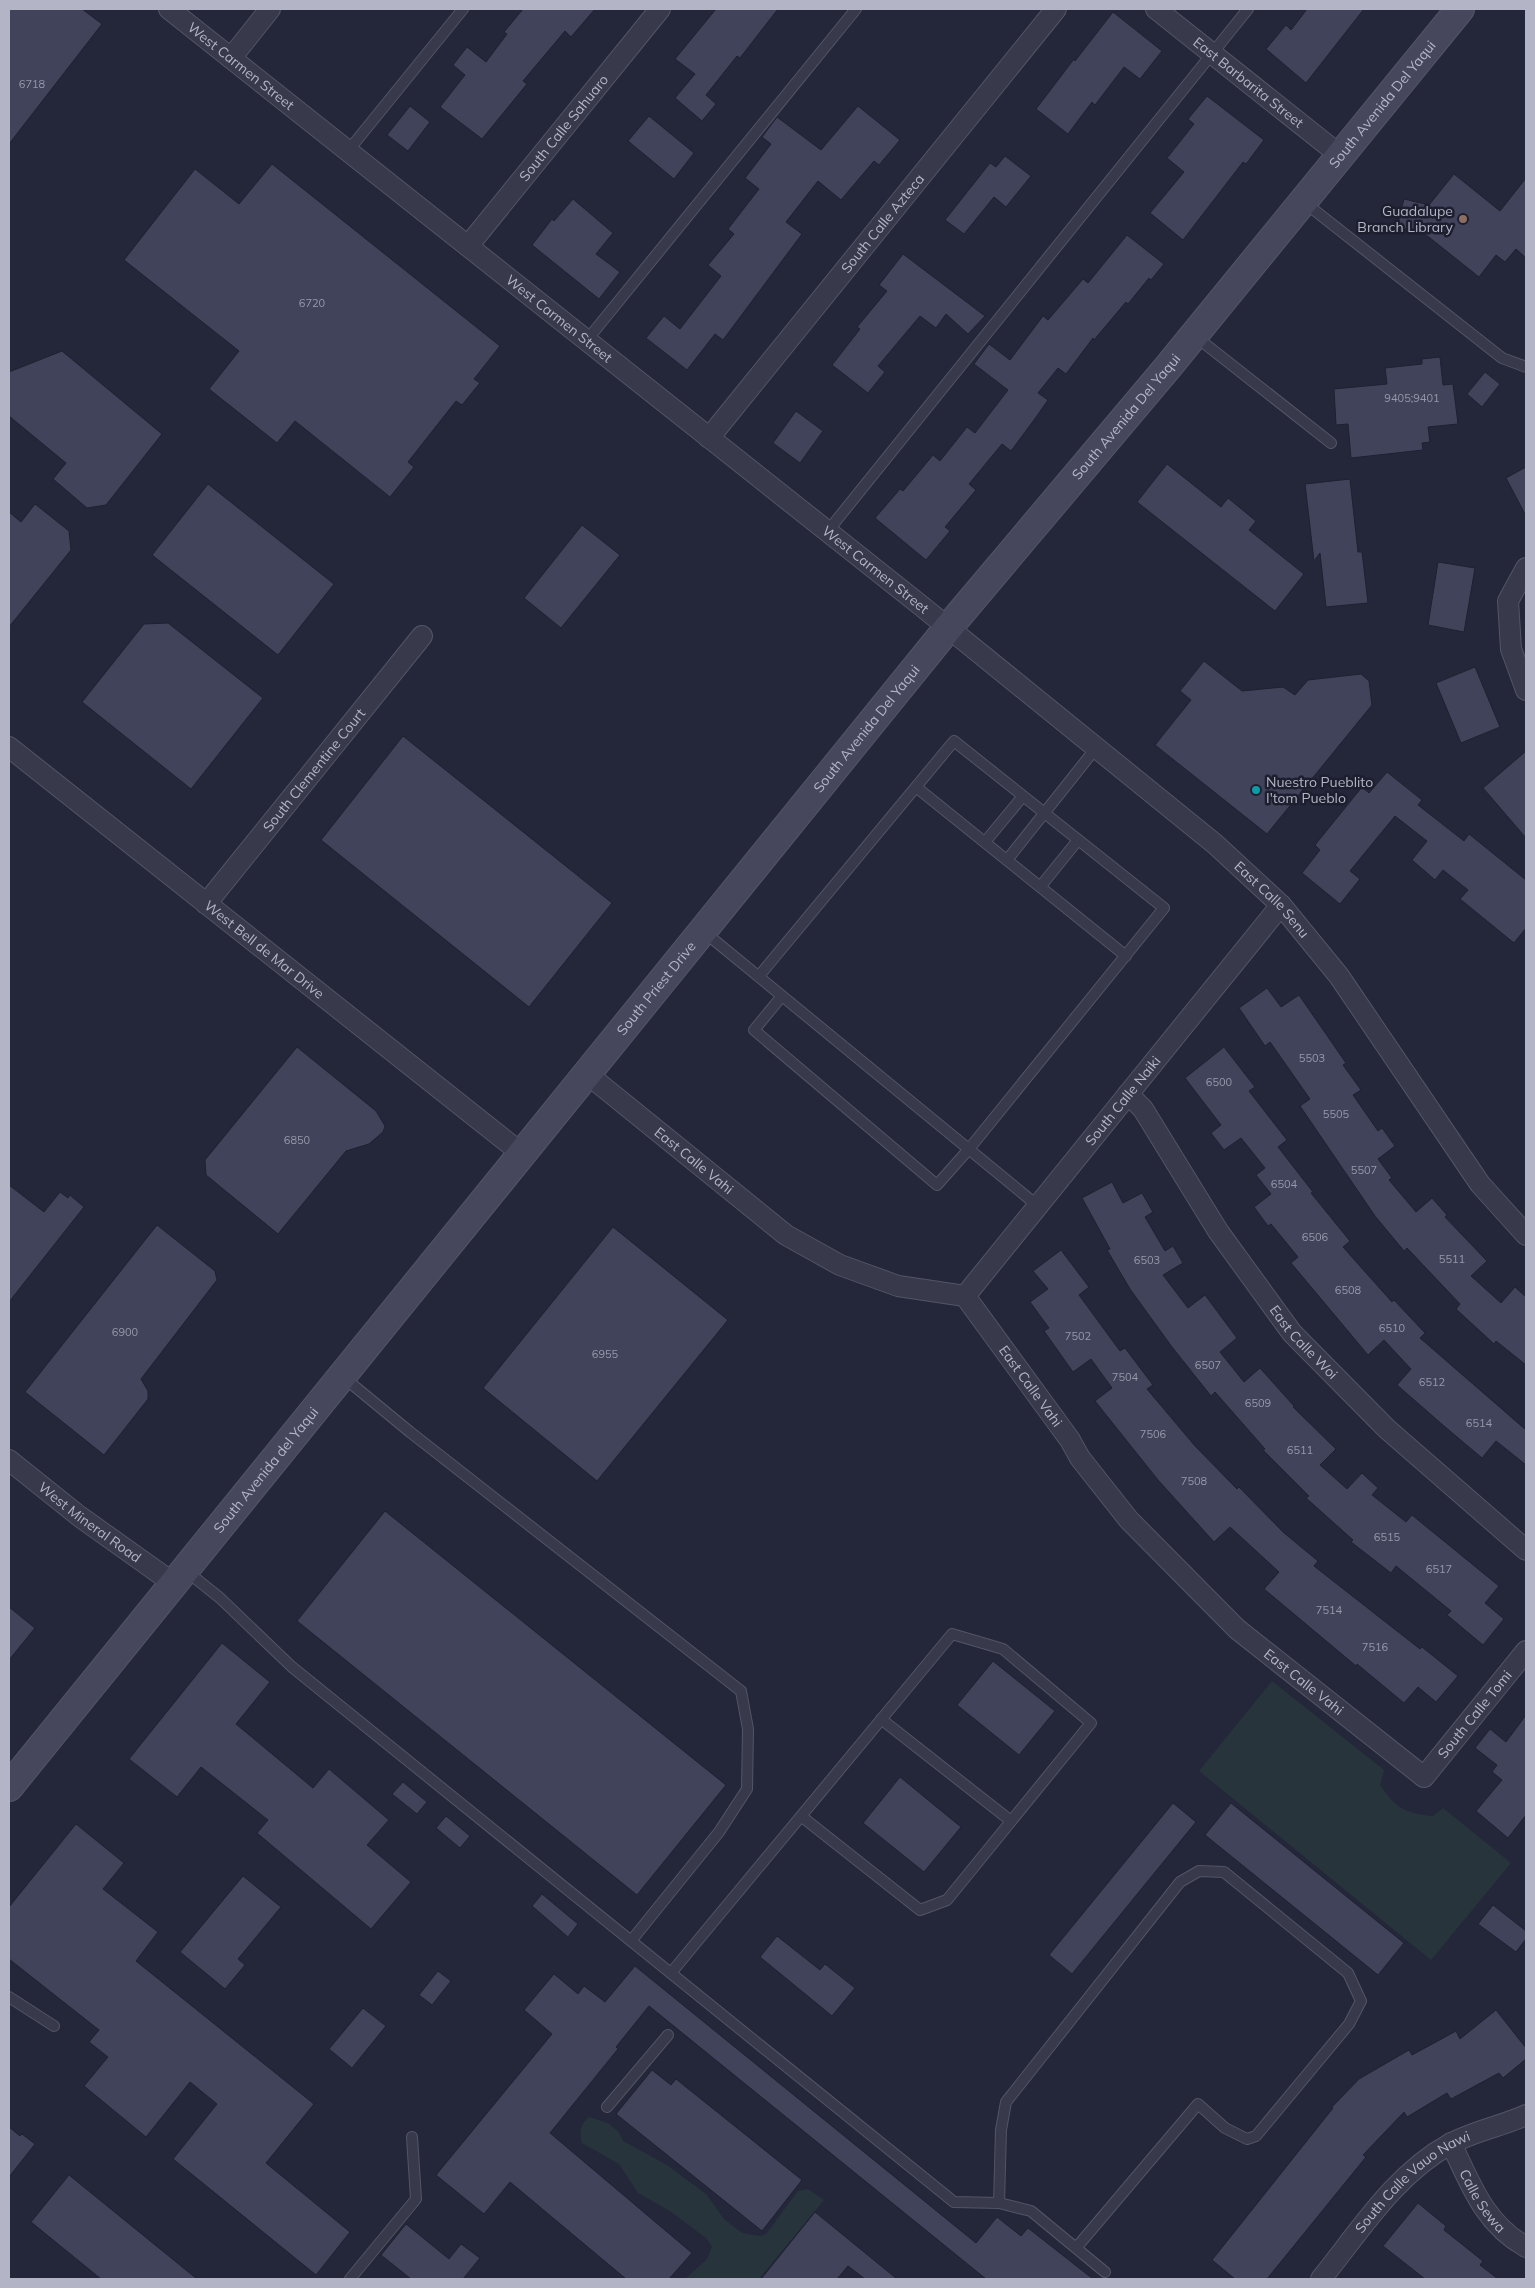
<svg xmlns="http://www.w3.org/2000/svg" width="1535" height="2288" viewBox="0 0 1535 2288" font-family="Mulish,sans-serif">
  <rect width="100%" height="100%" fill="#24273a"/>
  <path fill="#27343c" d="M1272 1681 1384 1770 1380 1785C1396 1808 1404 1813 1433 1816L1443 1808 1511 1863 1431 1960 1199 1771Z
    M589 2117 608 2123 619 2132 623 2141 667 2165 706 2194 725 2220 742 2233 760 2236 766 2234 798 2191 808 2189 824 2200 759 2279H685L707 2259 712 2247 707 2239 670 2211 638 2193 619 2164 582 2143C579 2131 580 2125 589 2117Z"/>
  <path fill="#40435a" stroke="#1f2131" d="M9 9H82L102 24 9 144Z
    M523 9H595L571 37 565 31 523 81 527 84 482 139 440 107 465 75 453 65 467 47 486 62 507 34 504 32Z
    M716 9H778L740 58 737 56 706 95 716 104 702 121 675 98 695 74 675 59Z
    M1307 9H1364L1306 83 1266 49 1286 25 1291 30Z
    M1113 12 1162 51 1140 79 1124 67 1095 105 1092 102 1068 134 1036 109 1074 59 1075 61Z
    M1207 96 1264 140 1246 164 1243 162 1183 240 1150 213 1184 172 1167 158 1194 124 1188 119Z
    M410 106 430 122 408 151 387 135Z
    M858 106 900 140 879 165 874 161 841 200 818 181 786 222 802 234 723 340 715 334 687 370 646 338 664 316 680 329 721 276 708 265 734 234 728 229 759 189 745 178 771 144 762 137 777 117 821 150Z
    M649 116 694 153 674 179 628 141Z
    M1005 156 1031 176 1006 207 994 197 964 234 945 220 990 163 996 167Z
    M272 164 500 346 474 379 480 383 462 405 456 401 408 462 414 467 390 497 295 421 277 443 209 389 239 351 124 260 195 169 239 204Z
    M1454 174 1500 211 1526 178V258L1516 249 1505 262 1496 255 1479 277 1425 234 1397 227 1404 199 1429 205Z
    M573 199 613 233 596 254 620 272 599 299 532 245 552 219 554 221Z
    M1127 235 1164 264 1151 280 1149 278 1128 304 1126 302 1094 340 1093 338 1066 374 1058 368 1038 393 1048 400 1034 420 1011 451 1002 444 969 484 976 490 945 527 950 531 926 560 875 518 900 489 903 491 933 455 940 461 967 427 975 433 1008 390 974 364 989 344 1010 360 1043 316 1048 320 1083 279 1088 283Z
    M903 254 985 316 968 334 946 314 936 328 920 316 878 366 885 372 868 393 832 365 860 329 857 327 887 291 879 285Z
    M62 351 162 434 106 505 87 508 53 479 66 463 9 416V372Z
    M1440 357 1443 385 1453 384 1458 424 1428 427 1430 442 1422 443 1423 450 1351 458 1348 424 1336 425 1334 389 1387 384 1385 368 1422 364V359Z
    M1485 372 1500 384 1482 407 1467 394Z
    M796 411 823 431 800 463 773 443Z
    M1167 464 1221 507 1228 498 1256 521 1249 530 1304 574 1275 611 1137 502Z
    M1526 467V516L1506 478Z
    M1350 479 1358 552H1362L1368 603 1326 607 1320 553 1314 561 1305 484Z
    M208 484 334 584 278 655 152 555Z
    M35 504 69 531 71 550 9 627V512L21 522Z
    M582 525 620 555 561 628 524 598Z
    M1438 562 1475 568 1464 632 1428 625Z
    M168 623 263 698 191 789 82 702 144 624Z
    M1204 661 1242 691 1283 687 1295 695 1308 680 1361 674 1369 681 1372 705 1267 834 1155 745 1191 700 1180 691Z
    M1475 667 1500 727 1461 743 1436 683Z
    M403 736 612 903 529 1007 321 840Z
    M1526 751V838L1483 788Z
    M1387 772 1422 800 1418 805 1464 841 1469 834 1526 880V928L1514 943 1460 899 1468 890 1443 870 1435 880 1412 860 1427 841 1395 816 1350 871 1360 879 1340 904 1302 873 1320 850 1315 845 1362 787 1369 793Z
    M1267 988 1281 1007 1299 995 1346 1063 1343 1065 1361 1090 1353 1095 1378 1131 1382 1128 1395 1146 1378 1159 1392 1178 1389 1180 1416 1212 1432 1198 1447 1215 1445 1217 1487 1261 1471 1276 1501 1303 1515 1287 1526 1297V1365L1496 1341 1494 1344 1456 1309 1460 1304 1407 1248 1404 1251 1375 1216 1300 1106 1310 1099 1270 1042 1265 1046 1239 1008Z
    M297 1047 376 1111 385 1126 383 1132 369 1144 346 1151 278 1234 206 1175 205 1160Z
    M1224 1047 1255 1087 1249 1091 1287 1140 1278 1147 1313 1192 1311 1193 1350 1241 1343 1247 1392 1302 1394 1300 1425 1333 1420 1338 1526 1430V1465L1496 1441 1482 1458 1444 1426 1397 1385 1411 1369 1384 1340 1368 1355 1291 1263 1298 1257 1271 1224 1268 1226 1254 1207 1271 1194 1256 1175 1265 1168 1241 1138 1224 1150 1211 1133 1221 1125 1185 1078Z
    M1112 1182 1123 1203 1142 1193 1153 1212 1145 1217 1165 1251 1173 1246 1183 1263 1163 1275 1188 1308 1205 1295 1237 1338 1220 1352 1244 1382 1260 1368 1294 1406 1293 1407 1336 1449 1320 1465 1347 1489 1362 1473 1378 1488 1372 1495 1406 1522 1412 1515 1499 1586 1485 1603 1504 1619 1483 1645 1447 1615 1451 1611 1396 1566 1391 1573 1351 1542 1353 1540 1306 1498 1309 1496 1263 1450 1265 1449 1215 1392 1211 1396 1172 1347 1130 1289 1107 1250 1110 1249 1082 1198Z
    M9 1185 44 1212 60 1192 68 1198 70 1195 84 1207 9 1302Z
    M157 1225 215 1271 217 1280 141 1379 148 1391V1399L104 1455 25 1392Z
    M613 1227 728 1320 597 1481 483 1388Z
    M1061 1250 1089 1287 1079 1295 1120 1351 1125 1348 1153 1385 1147 1389 1195 1446 1237 1489 1239 1487 1283 1532 1318 1561 1314 1566 1420 1649 1422 1647 1458 1676 1436 1702 1418 1687 1404 1703 1357 1664 1356 1666 1264 1589 1279 1572 1230 1527 1214 1542 1158 1480 1095 1401 1112 1388 1091 1359 1073 1372 1044 1331 1049 1328 1030 1302 1048 1289 1033 1271Z
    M385 1511 726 1785 637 1895 297 1621Z
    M9 1607 35 1628 9 1660Z
    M222 1643 270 1682 236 1724 313 1788 329 1769 389 1820 367 1845 411 1882 371 1929 257 1833 268 1820 201 1767 177 1797 129 1759Z
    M993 1661 1055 1711 1019 1755 957 1705Z
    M1526 1715V1815L1508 1838 1476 1811 1502 1780 1492 1772 1497 1765 1475 1748 1490 1729 1506 1742Z
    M900 1777 961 1827 924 1872 863 1823Z
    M403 1782 427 1802 417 1814 392 1794Z
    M1173 1803 1196 1822 1072 1974 1049 1955Z
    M1231 1803 1404 1943 1378 1975 1205 1835Z
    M446 1816 470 1836 460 1848 436 1828Z
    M76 1824 124 1863 103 1889 158 1932 136 1961 314 2104 266 2163 350 2232 316 2275 173 2159 217 2104 190 2082 146 2137 84 2086 108 2057 89 2042 99 2030 9 1959V1907Z
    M243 1876 281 1907 238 1959 245 1965 225 1989 180 1952Z
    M542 1894 578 1924 568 1937 532 1906Z
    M1493 1905 1526 1931V1939L1516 1952 1478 1924Z
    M777 1936 820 1970 825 1964 855 1988 832 2016 760 1957Z
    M635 1966 976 2243 997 2217 1021 2236 1028 2228 1093 2279H986L649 2006 616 2047 618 2049 550 2133 692 2253 669 2279H626L510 2182 484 2214 436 2175 552 2034 524 2010 554 1974 578 1994 584 1986 605 2002Z
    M438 1971 451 1981 432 2005 419 1995Z
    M363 2008 386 2026 352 2068 329 2049Z
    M1496 2010 1526 2048V2059L1503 2078 1499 2073 1451 2099 1447 2093 1407 2117 1404 2112 1363 2155 1366 2157 1267 2279H1235L1212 2260 1333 2108 1332 2107 1359 2079 1409 2050 1412 2055 1456 2031 1460 2039Z
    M652 2070 671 2085 676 2079 802 2180 762 2231 616 2114Z
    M9 2127 20 2136 22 2134 35 2144 9 2177Z
    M69 2175 197 2279H101L31 2222Z
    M1418 2203 1446 2226 1444 2230 1483 2261 1480 2265 1498 2279H1425L1383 2246Z
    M815 2212 897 2279H865L848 2266 837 2279H761Z
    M406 2224 449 2259 461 2244 480 2258 463 2279H411L381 2255Z"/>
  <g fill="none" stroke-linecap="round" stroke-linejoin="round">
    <defs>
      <path id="lane" d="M348 151 463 9
        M1304 202 1502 358 1526 367
        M1195 336 1331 443
        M587 340 856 9
        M827 532 1248 9
        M916 787 1126 956
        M985 842 1023 796
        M1007 860 1096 748
        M1040 887 1078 840
        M703 931 1038 1206
        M759 976 954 741 1164 908 969 1149 937 1185 754 1030 782 996
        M342 1376 410 1432 741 1691 748 1729 747 1789 719 1832 631 1941
        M185 1570 220 1598 292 1667 954 2202 999 2203 1031 2211 1105 2272
        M881 1719 1011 1821
        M671 1973C764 1860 858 1748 952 1634L1003 1649 1091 1723 947 1900 920 1910 801 1816
        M9 1997 54 2026
        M607 2107 668 2035
        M999 2203 1001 2130 1006 2102 1180 1882 1199 1871 1224 1872 1348 1973 1361 2001 1349 2024 1256 2136 1247 2139 1225 2128 1198 2104 1076 2248
        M350 2279 416 2199 412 2137"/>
      <g id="street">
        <path id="s1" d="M169 9 919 604 1215 844 1281 905 1339 976 1480 1184 1526 1235"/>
        <path id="s2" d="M1156 9 1341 156"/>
        <path d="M231 58 270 9"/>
        <path id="s3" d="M468 246 660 9"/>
        <path id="s4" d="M709 438 1056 9"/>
        <path d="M1526 568 1508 601 1511 649 1526 690"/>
        <path id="s5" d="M9 747 521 1153"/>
        <path id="s6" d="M206 904 422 636"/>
        <path id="s7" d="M586 1073 786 1235 840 1265 898 1286 965 1296 1070 1440 1080 1458 1129 1520 1237 1629 1424 1777 1526 1651"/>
        <path id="s8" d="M1128 1094 1143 1109 1218 1231 1292 1333 1387 1429 1526 1550"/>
        <path id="s9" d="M965 1296 1281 905"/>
        <path id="s10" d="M9 1460 79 1516 173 1583"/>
        <path id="s11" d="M1451 2143C1471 2185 1484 2223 1526 2247"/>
        <path id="s12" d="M1321 2279C1359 2232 1395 2174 1450 2144 1474 2131 1502 2126 1526 2115"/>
      </g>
      <g id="secondary">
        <path id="s13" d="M9 1787 948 628 1168 367 1460 9"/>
      </g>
    </defs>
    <use href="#lane" stroke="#535566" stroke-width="12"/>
    <use href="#street" stroke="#535566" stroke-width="22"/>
    <use href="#secondary" stroke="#535566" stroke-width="30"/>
    <use href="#lane" stroke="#383a4b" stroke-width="10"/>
    <use href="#street" stroke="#383a4b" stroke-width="20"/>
    <use href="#secondary" stroke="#46475d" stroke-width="28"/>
  </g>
  <circle fill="#8d6e63" stroke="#1d1f2f" stroke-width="2" cx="1463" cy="219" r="5"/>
  <circle fill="#0f9aa8" stroke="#1d1f2f" stroke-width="2" cx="1256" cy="790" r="5"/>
  <g text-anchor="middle" stroke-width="5" stroke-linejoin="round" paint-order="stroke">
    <g font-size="11" fill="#9698ab">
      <text x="32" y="88">6718</text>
      <text x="312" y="307">6720</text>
      <text x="1412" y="402">9405;9401</text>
      <text x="1312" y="1062">5503</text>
      <text x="1219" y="1086">6500</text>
      <text x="1336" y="1118">5505</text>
      <text x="297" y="1144">6850</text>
      <text x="1364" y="1174">5507</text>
      <text x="1284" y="1188">6504</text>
      <text x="1315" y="1241">6506</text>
      <text x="1452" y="1263">5511</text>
      <text x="1147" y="1264">6503</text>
      <text x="1348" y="1294">6508</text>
      <text x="1392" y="1332">6510</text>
      <text x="125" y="1336">6900</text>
      <text x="1078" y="1340">7502</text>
      <text x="605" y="1358">6955</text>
      <text x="1208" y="1369">6507</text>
      <text x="1125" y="1381">7504</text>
      <text x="1432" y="1386">6512</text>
      <text x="1258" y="1407">6509</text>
      <text x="1479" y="1427">6514</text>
      <text x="1153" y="1438">7506</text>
      <text x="1300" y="1454">6511</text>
      <text x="1194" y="1485">7508</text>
      <text x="1387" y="1541">6515</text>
      <text x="1439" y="1573">6517</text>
      <text x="1329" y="1614">7514</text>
      <text x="1375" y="1651">7516</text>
    </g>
    <g font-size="14" fill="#b3b5c6" stroke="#1d1f2f">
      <text dy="5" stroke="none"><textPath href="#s1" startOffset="92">West Carmen Street</textPath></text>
      <text dy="5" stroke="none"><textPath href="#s2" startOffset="118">East Barbarita Street</textPath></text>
      <text dy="5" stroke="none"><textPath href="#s13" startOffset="2172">South Avenida Del Yaqui</textPath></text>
      <text dy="5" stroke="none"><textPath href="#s3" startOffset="152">South Calle Sahuaro</textPath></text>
      <text dy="5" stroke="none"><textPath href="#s4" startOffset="276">South Calle Azteca</textPath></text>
      <text dy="5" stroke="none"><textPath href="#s1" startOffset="498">West Carmen Street</textPath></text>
      <text dy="5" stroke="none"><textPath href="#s13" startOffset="1768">South Avenida Del Yaqui</textPath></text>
      <text dy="5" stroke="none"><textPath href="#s1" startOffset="902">West Carmen Street</textPath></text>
      <text dy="5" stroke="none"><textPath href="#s13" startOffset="1362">South Avenida Del Yaqui</textPath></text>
      <text dy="5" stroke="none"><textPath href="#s6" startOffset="172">South Clementine Court</textPath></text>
      <text dy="5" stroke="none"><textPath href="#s1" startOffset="1418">East Calle Senu</textPath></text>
      <text dy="5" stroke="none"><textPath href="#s5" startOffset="326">West Bell de Mar Drive</textPath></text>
      <text dy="5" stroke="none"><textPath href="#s13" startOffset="1028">South Priest Drive</textPath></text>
      <text dy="5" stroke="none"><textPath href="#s9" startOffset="251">South Calle Naiki</textPath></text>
      <text dy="5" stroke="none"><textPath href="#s7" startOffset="139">East Calle Vahi</textPath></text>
      <text dy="5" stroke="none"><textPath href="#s8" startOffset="305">East Calle Woi</textPath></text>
      <text dy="5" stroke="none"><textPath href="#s7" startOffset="560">East Calle Vahi</textPath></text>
      <text dy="5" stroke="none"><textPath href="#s13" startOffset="408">South Avenida del Yaqui</textPath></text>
      <text dy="5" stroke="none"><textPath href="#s10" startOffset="102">West Mineral Road</textPath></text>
      <text dy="5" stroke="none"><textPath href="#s7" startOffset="965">East Calle Vahi</textPath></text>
      <text dy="5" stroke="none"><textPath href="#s7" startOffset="1199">South Calle Tomi</textPath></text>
      <text dy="5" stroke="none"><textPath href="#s12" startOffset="135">South Calle Vauo Nawi</textPath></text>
      <text dy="5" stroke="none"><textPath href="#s11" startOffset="66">Calle Sewa</textPath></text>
    </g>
    <g font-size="14" fill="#b3b5c6" stroke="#1d1f2f" text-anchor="end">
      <text x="1453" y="216">Guadalupe<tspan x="1453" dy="16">Branch Library</tspan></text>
      <text x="1266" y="787" text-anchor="start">Nuestro Pueblito<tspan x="1266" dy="16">I'tom Pueblo</tspan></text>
    </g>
  </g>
  <rect width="1535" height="2288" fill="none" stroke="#b3b5c6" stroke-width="20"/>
</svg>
